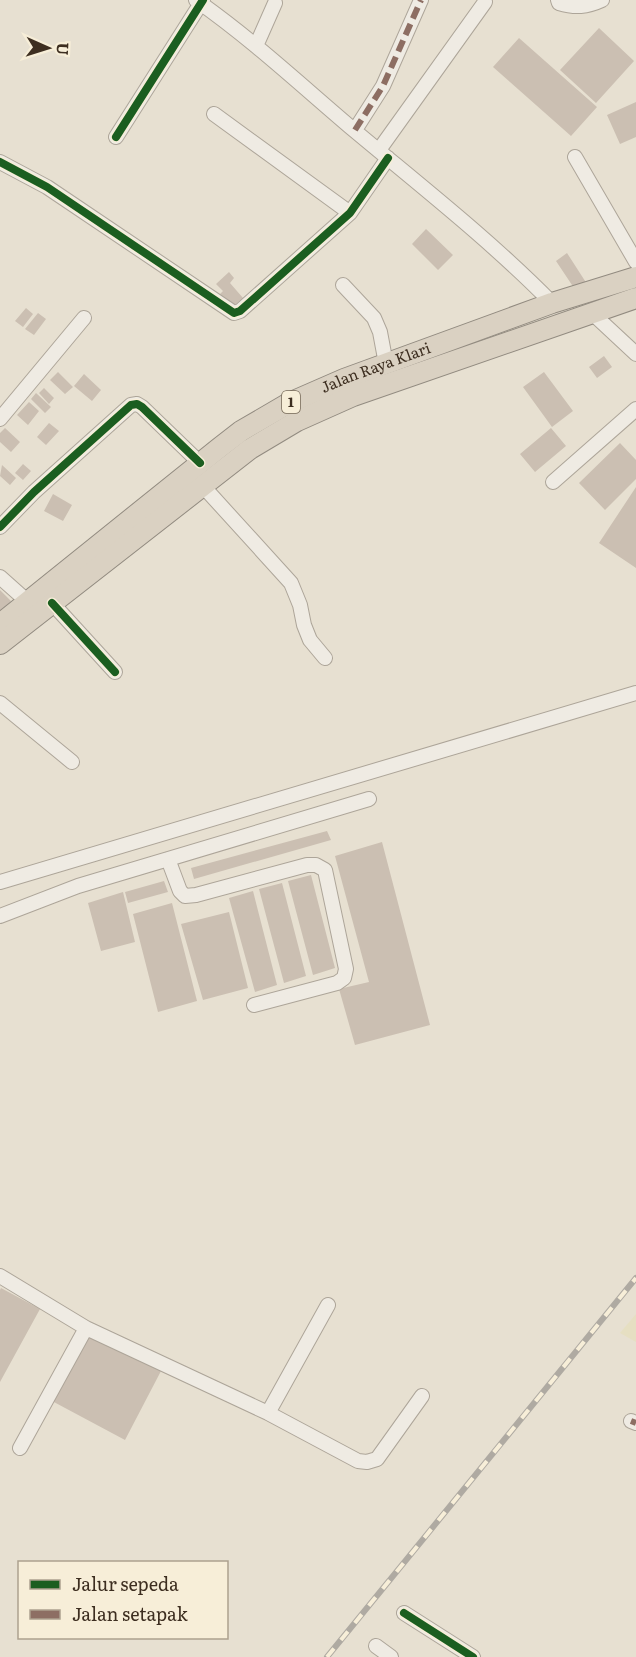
<svg xmlns="http://www.w3.org/2000/svg" width="636" height="1657" viewBox="0 0 636 1657" font-family="Literata,serif">
  <rect width="100%" height="100%" fill="#e7e0d1"/>
  <path fill="#e6dfc2" d="M636 1314V1342L620 1333Z"/>
  <path fill="#cbbfb2" d="M599 28 634 61 596 103 560 70Z
    M519 38 597 107 571 136 493 67Z
    M636 102V137L620 144 607 115Z
    M426 229 453 255 438 270 412 244Z
    M567 253 587 284 576 291 556 261Z
    M229 272 234 278 230 283 243 298 232 307 220 294 223 291 216 284Z
    M26 308 33 314 23 327 15 321Z
    M38 313 46 319 34 335 25 329Z
    M604 356 612 367 597 378 589 367Z
    M58 372 73 387 65 394 50 380Z
    M544 372 573 411 552 427 523 387Z
    M84 374 101 390 92 401 74 386Z
    M44 388 54 398 49 404 39 393Z
    M36 393 51 407 45 413 31 399Z
    M29 402 39 411 28 425 17 415Z
    M49 423 59 431 46 445 37 437Z
    M5 428 20 442 11 452 0 442V433Z
    M551 428 566 446 535 472 520 454Z
    M620 443 636 460V479L605 510 579 483Z
    M23 464 31 471 23 480 15 473Z
    M2 465 16 478 10 485 0 476Z
    M636 487V568L599 543Z
    M53 494 72 505 63 521 44 511Z
    M0 590 11 601 0 613Z
    M327 831 331 840 194 879 191 868Z
    M382 842 430 1025 355 1045 339 989 369 982 335 856Z
    M311 875 335 968 313 975 288 881Z
    M164 881 168 892 128 903 125 892Z
    M282 883 306 976 284 983 259 889Z
    M253 891 277 985 255 992 229 898Z
    M123 892 135 942 101 951 88 903Z
    M172 903 197 1001 158 1012 133 914Z
    M229 912 248 988 203 1000 181 924Z
    M1 1288 40 1309 0 1382V1290Z
    M89 1332 161 1371 125 1440 52 1401Z"/>
  <g fill="none" stroke-linecap="round" stroke-linejoin="round">
    <defs>
      <path id="minor" d="M196 0C253 40 303 87 355 131 422 187 491 241 552 303
        M558 0 559 3C575 8 587 7 602 0
        M256 46 275 3
        M214 114 350 213
        M355 130 383 86 421 0
        M116 137 203 0
        M379 150 485 2
        M575 157 636 262
        M0 162 47 187 234 313 240 311 350 213 388 158
        M343 285 374 318 380 332 386 364
        M592 313 636 354
        M0 419 84 318
        M553 482 636 409
        M202 485 291 583 300 605 304 625 310 640 325 658
        M0 527 34 492 131 405 137 404 142 407 200 463
        M0 577 28 602
        M52 603 115 672
        M0 703 72 762
        M168 859 180 891 185 896 196 895 307 865H316L325 870 346 969 344 978 337 983 254 1005
        M0 882 636 693
        M0 916 78 886 369 799
        M0 1276 86 1328 268 1413 358 1461 367 1462 377 1459 422 1396
        M268 1413 328 1305
        M631 1421 636 1423
        M20 1448 86 1328
        M404 1613 473 1657
        M376 1646 391 1657"/>
      <g id="highway">
        <path id="s1" d="M0 624 219 448 241 431 289 403 344 379 552 303 636 277"/>
        <path d="M0 644 250 449 297 421 353 396 636 298"/>
      </g>
    </defs>
    <use href="#minor" stroke="#ada599" stroke-width="16"/>
    <use href="#highway" stroke="#928b80" stroke-width="22"/>
    <use href="#minor" stroke="#efebe3" stroke-width="14"/>
    <use href="#highway" stroke="#dad1c2" stroke-width="20"/>
    <defs>
      <path id="rail" d="M327 1657 636 1278"/>
    </defs>
    <use href="#rail" stroke="#afaaa2" stroke-width="6"/>
    <use href="#rail" stroke="#f7eed8" stroke-width="4" stroke-dasharray="11" stroke-linecap="butt"/>
    <path stroke="#8d6e63" stroke-width="6" stroke-dasharray="12 6" stroke-linecap="butt" d="M355 130 383 86 421 0
      M631 1421 636 1423"/>
    <defs>
      <path id="cycleway" d="M116 137 203 0
        M0 162 47 187 234 313 240 311 350 213 388 158
        M0 527 34 492 131 405 137 404 142 407 200 463
        M52 603 115 672
        M404 1613 473 1657"/>
    </defs>
    <use href="#cycleway" stroke="#f7eed8" stroke-width="11"/>
    <use href="#cycleway" stroke="#1b5e20" stroke-width="8"/>
  </g>
  <g text-anchor="middle" stroke-width="5" stroke-linejoin="round" paint-order="stroke">
    <rect fill="#f7eed8" stroke="#756857" stroke-width="1.5" x="282" y="391" width="18" height="22" rx="4.5"/>
    <g font-size="14" font-weight="bold" fill="#3d2e20">
      <text x="291" y="407">1</text>
    </g>
    <g font-size="15" fill="#3d2e20" stroke="#f7eed8">
      <text dy="5" stroke="none"><textPath href="#s1" startOffset="458">Jalan Raya Klari</textPath></text>
    </g>
  </g>
  <rect x="18" y="1561" width="210" height="78" fill="#f7eed8" stroke="#ada18e" stroke-width="1.5"/>
  <rect x="30" y="1580" width="30" height="9" fill="#1b5e20" stroke="#ada18e" stroke-width="1.5"/>
  <text x="72" y="1591" font-size="18" fill="#3d2e20">Jalur sepeda</text>
  <rect x="30" y="1610" width="30" height="9" fill="#8d6e63" stroke="#ada18e" stroke-width="1.5"/>
  <text x="72" y="1621" font-size="18" fill="#3d2e20">Jalan setapak</text>
  <g transform="translate(48 48) rotate(93)" stroke="#f7eed8" stroke-width="4.5" paint-order="stroke">
  <path d="M0-4.5L10 22L0 15L-10 22Z" fill="#3d2e20"/>
  <text y="-9" font-size="16" font-weight="bold" text-anchor="middle" fill="#3d2e20">U</text>
  </g>
</svg>
